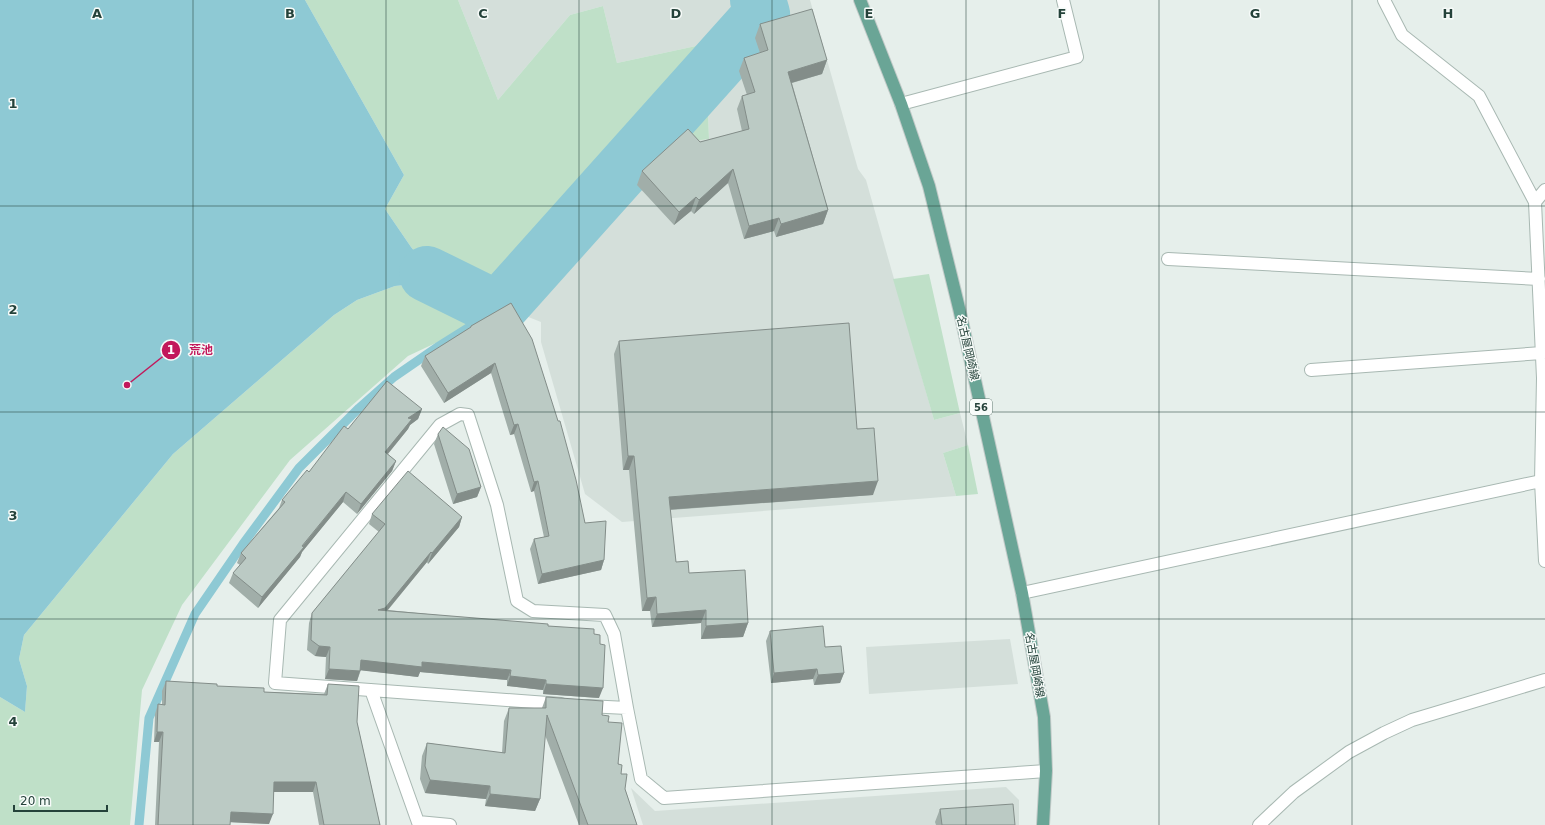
<svg xmlns="http://www.w3.org/2000/svg" width="1545" height="825" viewBox="0 0 1545 825" font-family="'DejaVu Sans','Noto Sans JP',sans-serif">
  <rect width="100%" height="100%" fill="#e6efeb"/>
  <path fill="#d4dfda" d="M458 0H810L858 169 866 180 934 420 960 413 968 445 943 453 956 496 622 522 585 494 541 342V322L508 309 656 146 709 139 707 87 752 34 617 63 603 6 570 15 498 100Z
    M1010 639 1018 684 869 694 866 647Z
    M1006 787 1019 800V825H643L631 788 655 811Z"/>
  <path fill="#bfe0c8" d="M305 0H458L498 100 570 15 603 6 617 63 752 34 707 87 709 139 655 146 508 309 408 356 290 460 182 605 142 690 130 825H0V697L25 712 27 686 19 659 24 635 173 454 334 315 357 300 395 286 426 283 428 268 411 247 385 209 404 175Z
    M929 274 960 413 934 420 893 279Z
    M968 445 978 494 956 496 943 453Z"/>
  <path fill="#8ec9d4" d="M0 0H305L404 175 385 209 411 247 428 268 426 283 395 286 357 300 334 315 173 454 24 635 19 659 27 686 25 712 0 697Z"/>
  <g fill="none" stroke-linecap="round" stroke-linejoin="round">
    <path stroke="#8ec9d4" stroke-width="9" d="M139 825 149 718 195 614 243 544 299 468 359 408 394 377 439 346 498 309"/>
    <path stroke="#8ec9d4" stroke-width="56" d="M427 274 498 309 762 14 758 0"/>
    <defs>
      <path id="minor" d="M1384 0 1402 35 1479 96 1535 202
        M901 104 1077 57 1063 0
        M1545 190 1535 202 1543 378 1541 481 1545 561
        M1168 259 1539 279
        M1311 370 1542 353
        M1022 593 1541 481
        M371 690 419 825
        M561 704 275 683 280 620 440 425 460 414 468 415 497 505 517 601 533 611 605 615 614 634 627 708
        M587 706 627 708 641 779 664 798 1046 771
        M418 822 450 825
        M1259 825 1294 792 1349 752 1384 733 1412 720 1545 680"/>
      <path id="major" d="M860 0 901 104 929 186 959 308 1022 593 1044 717 1046 771 1043 825"/>
    </defs>
    <use href="#minor" stroke="#a8b8b2" stroke-width="14"/>
    <use href="#major" stroke="#c2cac8" stroke-width="14"/>
    <use href="#minor" stroke="#fff" stroke-width="12"/>
    <use href="#major" stroke="#6aa596" stroke-width="12"/>
  </g>
  <path fill="#a1aea9" d="M760 24 827 60 822 74 792 83 828 210 823 224 776 237 774 231 744 239 728 183 694 214 691 211 674 225 637 185 642 171 700 142 742 131 737 109 742 96 747 95 739 71 744 58 760 53 755 38Z
    M511 303 585 523 604 560 601 570 538 584 530 549 534 539 544 537 534 491 531 492 514 434 510 435 491 373 444 403 421 366 425 356 470 328 471 326Z
    M619 341 857 429 873 495 670 510 676 562 689 573 748 623 743 637 701 639V623L652 627 650 611H642L629 470H623L614 354Z
    M422 409 418 419 410 425 408 429 388 454 396 461 392 471 357 514 343 502 302 552 300 557 258 608 229 583 233 573 240 565 237 563 241 553 279 508 282 500 309 472 348 429Z
    M438 434 481 487 477 497 453 504 434 444Z
    M372 514 462 517 459 527 428 564 427 562 388 610 548 626 594 634 600 644 599 698 543 694V690L507 686V680L420 672 418 677 361 670 357 681 325 679 326 657 315 656 307 650 309 623 312 613 379 532 369 524Z
    M770 631 825 647 844 673 840 683 814 685 813 679 771 683 766 641Z
    M166 681 264 692 324 694 328 684 357 722 380 825H319L313 792H274L269 824 230 822V825H155L159 742H154L155 714 158 704H162V691Z
    M546 697 602 715 608 722 625 789 637 825H579L545 735 540 799 535 811 485 806 486 799 425 793 420 779 422 756 427 743 502 753 504 721 509 708H542Z
    M940 809 1015 825H936L935 822Z"/>
  <path fill="#838d89" d="M827 60 822 74 784 85 788 72Z
    M733 169 728 183 694 214 699 200Z
    M696 197 691 211 674 225 679 212Z
    M828 210 823 224 776 237 781 224Z
    M779 218 774 231 744 239 749 226Z
    M495 363 491 373 444 403 448 393Z
    M422 409 418 419 410 425 408 429 381 462 385 452 408 418Z
    M518 424 514 434 510 435 514 425Z
    M628 456H634L629 470H623Z
    M396 461 392 471 357 514 361 504Z
    M538 481 534 491 531 492 534 482Z
    M878 481 873 495 664 510 669 497Z
    M481 487 477 497 453 504 457 494Z
    M346 492 343 502 302 552 300 557 258 608 262 597Z
    M462 517 459 527 428 564 432 553Z
    M431 552 427 562 381 618 378 610Z
    M604 560 601 570 538 584 542 574Z
    M656 597 650 611H642L647 598Z
    M706 610 701 623 652 627 657 614Z
    M748 623 743 637 701 639 706 626Z
    M319 646 330 647 326 657 315 656Z
    M361 660 422 662 511 670 507 680 420 672 418 677 358 670Z
    M329 669 360 671 357 681 325 679Z
    M817 669 813 679 771 683 774 673Z
    M844 673 840 683 814 685 818 675Z
    M510 676 546 680 543 690 507 686Z
    M546 684 603 688 599 698 543 694Z
    M157 732H163L159 742H154Z
    M430 780 490 786 486 799 425 793Z
    M274 782H316L313 792H271Z
    M490 794 540 799 535 811 485 806Z
    M231 812 273 814 269 824 227 822Z"/>
  <path fill="#bbcac4" stroke="#838d89" d="M812 9 827 60 788 72 828 210 781 224 779 218 749 226 733 169 699 200 696 197 679 212 642 171 688 129 700 142 749 129 742 96 755 92 744 58 768 50 760 24Z
    M511 303 532 339 558 421H560L576 480 585 523 606 521 604 560 542 574 534 539 549 536 538 481 534 482 518 424 514 425 495 363 448 393 425 356 471 327V326Z
    M849 323 857 429 874 428 878 481 669 497 676 562 688 561 689 573 745 570 748 623 706 626V610L657 614 656 597 647 598 634 456H628L619 341Z
    M387 381 422 409 408 418 412 419 385 452 396 461 361 504 346 492 302 546 304 547 262 597 233 573 246 558 241 553 285 502 282 500 307 470 309 472 344 426 348 429Z
    M443 427 469 449 481 487 457 494 438 434Z
    M408 471 462 517 432 553 431 552 385 608 378 610 548 624V626L594 629V634L600 635V644L605 645 603 688 546 684V680L510 676 511 670 422 662V667L361 660 360 671 329 669 330 647 319 646 311 640 312 613 385 524 372 514Z
    M823 626 825 647 841 646 844 673 818 675 817 669 774 673 770 631Z
    M166 681 217 684V686L264 688V692L327 695 328 684 359 686 357 722 380 825H324L316 782H274L273 814 231 812 230 825H158L163 732H157L158 704 165 705Z
    M546 697 603 701 602 715 609 716 608 722 622 723 618 764 622 765 621 774H627L625 789 637 825H588L547 715 540 799 490 794V786L430 780 425 766 427 743 505 753 509 708H546Z
    M1013 804 1015 825H942L940 809Z"/>
  <path fill="none" stroke="#24423a" stroke-width="1" stroke-opacity="0.55" d="M193 0V825M386 0V825M579 0V825M772 0V825M966 0V825M1159 0V825M1352 0V825M0 206H1545M0 412H1545M0 619H1545"/>
  <g text-anchor="middle" stroke-width="3" stroke-linejoin="round" paint-order="stroke">
    <rect fill="#f7fbf9" stroke="#637a73" stroke-width="1" x="970" y="399" width="22" height="16" rx="3"/>
    <g font-size="10" font-weight="bold" fill="#24423a">
      <text x="981" y="411">56</text>
    </g>
    <g font-size="11" fill="#24423a" stroke="#f7fbf9">
      <text transform="translate(968 348) rotate(77)" y="4">名古屋岡崎線</text>
      <text transform="translate(1035 665) rotate(80)" y="4">名古屋岡崎線</text>
    </g>
  </g>
  <g font-size="13" text-anchor="middle" font-weight="bold" fill="#24423a" stroke="#f7fbf9" stroke-width="3" stroke-linejoin="round" paint-order="stroke">
    <text x="97" y="18">A</text>
    <text x="290" y="18">B</text>
    <text x="483" y="18">C</text>
    <text x="676" y="18">D</text>
    <text x="869" y="18">E</text>
    <text x="1062" y="18">F</text>
    <text x="1255" y="18">G</text>
    <text x="1448" y="18">H</text>
    <text x="13" y="108">1</text>
    <text x="13" y="314">2</text>
    <text x="13" y="520">3</text>
    <text x="13" y="726">4</text>
  </g>
  <path fill="none" stroke="#c2185b" stroke-width="1.5" d="M127 385L171 350"/>
  <g fill="#c2185b" stroke="#f7fbf9" stroke-width="1.5">
    <circle cx="127" cy="385" r="4"/>
    <circle cx="171" cy="350" r="10"/>
  </g>
  <g font-size="12" text-anchor="middle" font-weight="bold" fill="#fff">
    <text x="171" y="354">1</text>
  </g>
  <g font-size="12" text-anchor="middle" font-weight="bold" fill="#c2185b" stroke="#f7fbf9" stroke-width="3" stroke-linejoin="round" paint-order="stroke">
    <text x="201" y="354">荒池</text>
  </g>
  <path d="M14 805v6h93v-6" fill="none" stroke="#24423a" stroke-width="2"/>
  <text x="20" y="805" font-size="12" fill="#24423a" stroke="#f7fbf9" stroke-width="3" paint-order="stroke">20 m</text>
</svg>
